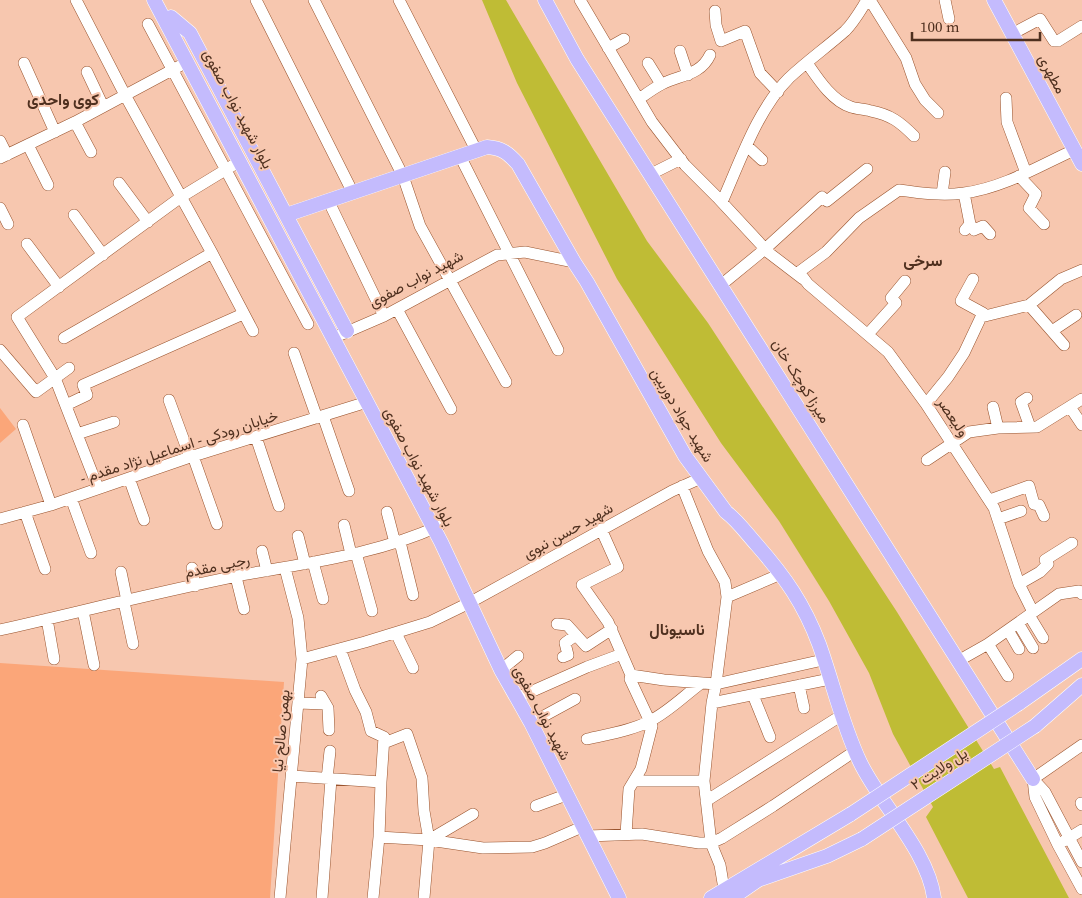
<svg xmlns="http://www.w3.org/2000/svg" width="1082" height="898" viewBox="0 0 1082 898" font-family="'Source Serif 4',Vazirmatn,serif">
  <rect width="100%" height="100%" fill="#f7c7af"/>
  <path fill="#fba679" d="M0 408 16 429 0 443Z
    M0 663 284 682 270 898H0Z"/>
  <path fill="#bfbc35" d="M482 0H506L647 241 708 323 897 612 994 769 1000 767 1069 898H968L926 817 933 807 893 734 869 673 829 601 779 521 721 443 617 279 517 83Z"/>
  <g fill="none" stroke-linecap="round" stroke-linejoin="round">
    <defs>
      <path id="minor" d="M76 0 125 95 212 253 253 331
        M256 0 353 193
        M314 0 403 176 420 226 506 382
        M399 0 476 150
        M580 0 652 122 685 165 717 197 769 253 803 279
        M870 0 906 58 915 84 925 100 938 113
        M945 0 949 19
        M715 11 716 25 721 41 745 31 760 73 778 92
        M148 24 308 324
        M1012 34 1040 19 1054 41H1058L1082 26
        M608 48 624 39
        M680 51 688 75
        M24 63 55 132
        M648 63 661 84
        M807 63C818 79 832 101 851 107 857 109 865 109 871 111 891 115 900 122 914 136
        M87 72 103 106
        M1006 98 1007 122 1026 173
        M639 99C646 94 654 88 662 84 680 75 701 75 710 55
        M75 122 91 152
        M0 141 7 155
        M28 145 48 185
        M747 146 762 160
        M460 156 558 350
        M0 158 75 122 187 62
        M651 174 681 159
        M1019 176 1036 194 1029 208 1044 224
        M119 183 148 222
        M964 193 970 224 965 230
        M942 194 945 172
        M329 202 384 316
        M722 202C740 162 757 110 789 78 807 61 827 47 845 31 854 22 860 11 867 0
        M0 208 8 224
        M74 215 103 255
        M970 224 974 230 983 226 990 234
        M27 244 59 287
        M973 279 961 301 983 313 981 317
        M721 285 765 249 822 197 827 201 867 169
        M1029 305 1064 345
        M397 309 451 409
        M1052 331 1076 315
        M868 334 896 303 891 298 905 281
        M64 338 212 253
        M333 338 384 316 497 255 525 252 574 262
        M0 350 36 392 69 368
        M294 353 317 418
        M1027 398 1021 402 1030 427
        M169 400 190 457
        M926 404 948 377 964 353 981 317 1029 305 1061 279 1082 270
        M66 405 87 395 83 385 243 314
        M993 407 998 428
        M1070 407 1082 425
        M323 416 349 491
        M23 425 51 505
        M77 434 114 422
        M256 437 279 506
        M193 456 217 524
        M927 460 969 432 998 428 1037 427 1082 399
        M129 478 144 520
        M682 486 708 551 725 582 727 597 716 684 712 703 704 781 711 843 720 865 724 889
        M98 488 55 378 17 317 181 197 240 161
        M71 498 91 553
        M990 500 1029 486 1034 504 1039 505 1044 516
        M25 512 45 569
        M387 512 395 543
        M0 519 51 505 190 457 367 402
        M998 519 1021 511
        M344 525 351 554
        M601 529 618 567 582 585 608 622 631 675 630 679 652 726 641 769 629 789 626 834
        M298 536 305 564
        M400 542 413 595
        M262 551 267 571
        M356 553 372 611
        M313 562 323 599
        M192 568 195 586
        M121 572 127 601
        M236 577 244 609
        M1019 584 1040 572 1048 564 1045 560 1072 543
        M727 597 781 574
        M124 602 133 644
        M83 611 94 665
        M1033 612 1019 584 994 508 926 404 888 352 808 284 799 272 826 252 859 218 899 190C920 193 942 196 964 193 1003 188 1039 166 1074 150
        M1029 615 1043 638
        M47 619 54 659
        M1018 623 1033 648
        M557 624 567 625 586 646 612 629
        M0 630C79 612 158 592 237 576 305 563 375 555 439 526
        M1008 630 1019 649
        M396 633 413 668
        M988 644 1008 676
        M340 649 355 690 366 712 371 731 384 737 381 782 379 837 373 898
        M563 657 568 655 565 643 576 635
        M302 659 365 642 430 622 469 603 672 491 701 478
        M958 661 988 644 1059 594 1079 591 1082 594
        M501 670 518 656
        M631 675 664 680 716 684 823 660
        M799 685 804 708
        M753 695 770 737
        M321 696 328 708 329 730
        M517 698 587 667 622 654
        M298 703 325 704
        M712 703 830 679
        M531 723 575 699
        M587 739C608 734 630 731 650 721 668 712 684 696 700 684
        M384 743 407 734 422 778 424 811 429 840 424 898
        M292 776 381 782
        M327 779 330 751
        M1033 779 1035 797 1058 845 1082 889
        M1033 779 1045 792 1082 862
        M1033 779 1082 745
        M636 781H704
        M706 801 842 715
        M1081 803 1082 805
        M536 806 566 795
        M588 836 642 834 699 843H711L722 838 773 806 855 751
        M379 837 429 840 483 848 532 847 545 843 582 827
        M429 840 473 814
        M1064 841 1082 830
        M280 898 302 659 298 618 285 568
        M322 898 331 779"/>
      <path id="major" d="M154 0 441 542 501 670 531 723 619 898
        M545 0 577 59 1033 779
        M994 0 1082 164
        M171 17 190 33 347 331
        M286 215 487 147C502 148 508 153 518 164L574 262 587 282 685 456 726 512C738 521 747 534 757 545 785 577 804 604 819 644 833 683 842 724 860 762 880 804 928 851 934 898
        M1018 704 1082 659
        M1035 726 1082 685
        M711 898 851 814
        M732 898 758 880 827 856 862 839"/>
    </defs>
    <use href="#minor" stroke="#99532d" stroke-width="12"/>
    <use href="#major" stroke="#fff" stroke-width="15"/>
    <use href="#minor" stroke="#fff" stroke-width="11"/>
    <use href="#major" stroke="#c4bbfd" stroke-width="14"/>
    <defs>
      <path id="major-bridge" d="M851 814 1018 704
        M862 839 1035 726"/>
    </defs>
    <use href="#major-bridge" stroke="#fff" stroke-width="15" stroke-linecap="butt"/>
    <use href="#major-bridge" stroke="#c4bbfd" stroke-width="14"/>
  </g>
  <g text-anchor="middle" stroke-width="4" stroke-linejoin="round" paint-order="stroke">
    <g font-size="15" fill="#4f301f" stroke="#f7c7af">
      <text transform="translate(1052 74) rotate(62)" y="5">مطهری</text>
      <text transform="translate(238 109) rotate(62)" y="5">بلوار شهید نواب صفوی</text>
      <text transform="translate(416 279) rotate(-28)" y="5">شهید نواب صفوی</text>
      <text transform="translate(801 381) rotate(58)" y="5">میرزا کوچک خان</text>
      <text transform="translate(682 415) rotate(59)" y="5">شهید جواد دوربین</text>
      <text transform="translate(953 417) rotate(56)" y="5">ولیعصر</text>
      <text transform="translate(179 447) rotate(-18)" y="5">- خیابان رودکی - اسماعیل نژاد مقدم</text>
      <text transform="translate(419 467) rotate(62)" y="5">بلوار شهید نواب صفوی</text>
      <text transform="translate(568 531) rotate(-29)" y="5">شهید حسن نبوی</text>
      <text transform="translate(217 566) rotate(-12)" y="5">رجبی مقدم</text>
      <text transform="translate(542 713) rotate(62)" y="5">شهید نواب صفوی</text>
      <text transform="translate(281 731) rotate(-85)" y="5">بهمن صالح نیا</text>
      <text transform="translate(939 769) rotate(-33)" y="5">پل ولایت ۲</text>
    </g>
    <g font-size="16" font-weight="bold" fill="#4f301f" stroke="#f7c7af">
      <text x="63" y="105">کوی واحدی</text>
      <text x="923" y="266">سرخی</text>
      <text x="677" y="635">ناسیونال</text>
    </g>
  </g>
  <path d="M912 32v8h128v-8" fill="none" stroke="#4f301f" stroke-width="2.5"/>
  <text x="920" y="32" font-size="15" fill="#4f301f" stroke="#f7c7af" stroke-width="4" paint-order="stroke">100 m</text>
</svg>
